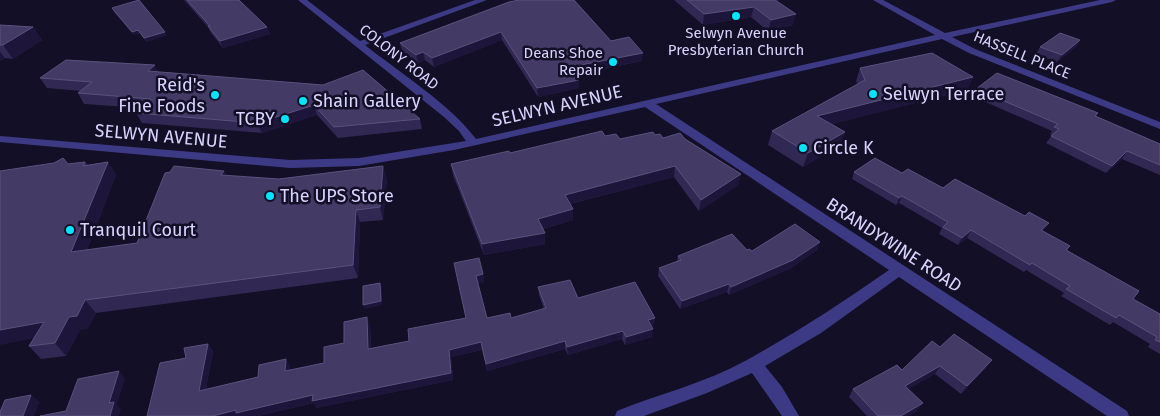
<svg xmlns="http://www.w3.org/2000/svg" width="1160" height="416" viewBox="0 0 1160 416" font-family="'Fira Sans',sans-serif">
  <rect width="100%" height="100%" fill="#130f26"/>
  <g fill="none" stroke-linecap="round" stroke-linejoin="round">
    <path fill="#3d3a85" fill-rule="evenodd" d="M298 0H307L360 41 475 0H487L365 45C399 72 451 105 476 139L935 35 873 0H883L945 33 1100 0H1116L1112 2 952 37 975 49 1160 122V129L969 53 942 39 656 104 1127 411 1129 416H1107L899 277 821 333 765 366 782 387 799 416H782L752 373 707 393 644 416H615L617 411C659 394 705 383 745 361 794 334 842 303 889 270L645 107 454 150 359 166 290 168 0 142V136L290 160 359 158 466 141 459 131 444 117Z"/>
  </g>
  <path fill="#312854" d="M184 0H239L267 27 270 34 223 48 211 33 208 27Z
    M674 0H779L776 1 793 25 768 31 751 17 703 25Z
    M509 2 611 41 642 61 575 75 579 80V88L538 97 502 40 434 67 425 60 418 63 402 51 400 43Z
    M112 8 167 35 146 42 140 33 134 35 114 12Z
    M0 25 33 27 42 40 13 59 5 58 0 61Z
    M1080 40 1076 47 1057 62 1036 54 1040 47Z
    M860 68 973 77 967 90 832 124 845 132 840 145 803 167 768 145 772 131 858 85 856 81Z
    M158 72 420 119 422 129 338 138 317 115 262 133 142 123 136 113 141 108 84 104 78 93 81 91 47 88 40 78Z
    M976 89 1098 113 1096 116 1160 144V175L1122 159 1106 173 1046 143 1052 135 1050 134 1052 131 972 96Z
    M655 135 663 138 685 139 741 174 738 185 699 211 674 177 570 204 573 220 543 229 545 244 484 255 453 175 451 164 605 136 620 139Z
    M85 162 88 165 108 162 116 175 87 250 137 243 224 171 226 176 279 179H387L383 220 360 222 358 278 96 313 88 328 80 330 66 356 41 359 29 346 34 338 68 164Z
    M854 172 902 173 1025 216 1049 223 1042 231 1070 246 1067 251 1133 299 1160 314V354L1148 347 1150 344 1113 322 1110 325 1061 296 1064 293 1026 270 1024 272 967 238 958 245 939 234 942 228 899 203 896 205 852 179Z
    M820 242 817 250 791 268 729 295 727 292 680 309 658 276 659 268 677 261 678 256 747 250 752 251Z
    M454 263 483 274 484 282 478 283 487 318H511L544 309 539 295 538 287 578 298 655 318 654 325 651 326 652 337 625 345 622 339 568 355 565 349 487 371 482 350 451 357 453 380 316 408 314 403 258 416H147L186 358 208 344 213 351 206 389 258 377 290 366V370L324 363 344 343 370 325 371 348 409 341 466 318Z
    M940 347 986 368 961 394 935 374 908 389 917 411 908 416H867L849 397 853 389 902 370Z"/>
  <path fill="#1d163a" d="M754 7 751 17 703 25 704 14Z
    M796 14 793 25 768 31 771 20Z
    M33 27 42 40 13 59 3 45Z
    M267 27 270 34 223 48 220 41Z
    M138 30 140 33 134 35 132 32Z
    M165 32 167 35 146 42 144 38Z
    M501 32 502 40 434 67 432 58Z
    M1080 40 1076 47 1057 62 1062 55Z
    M0 52 5 58 0 61Z
    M423 52 425 60 418 63 416 55Z
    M643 53 642 61 570 76V67Z
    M155 65 160 75 148 71Z
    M973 77 967 90 813 129 817 116Z
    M579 80V88L538 97 537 88Z
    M314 105 317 115 262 133 257 123Z
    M845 132 840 145 803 167 808 153Z
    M1127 151 1122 159 1106 173 1112 166Z
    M108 162 116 175 81 265 71 252Z
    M383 166 387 179 383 220 380 207Z
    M675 166 674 177 565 205V195Z
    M224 171 230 183 221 175Z
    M741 174 738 185 699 211 701 200Z
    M902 196 899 203 896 205 899 198Z
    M573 209V220L538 230V219Z
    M356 210 360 222 358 278 353 265Z
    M971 230 967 238 958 245 962 238Z
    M545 233V244L484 255 482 244Z
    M820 242 817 250 791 268 729 295 731 287Z
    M483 274 484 282 477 284 476 276Z
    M380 283 382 287V305L365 309 363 305Z
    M729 284 727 292 680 309 682 301Z
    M85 300 96 313 88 328 80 330 66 356 55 343 69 317Z
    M367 317 370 325 371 356 368 349Z
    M655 318 654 325 647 328 648 320Z
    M44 322 55 334 0 345V330Z
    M653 329 652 337 625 345 626 337Z
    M623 331 622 339 568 355 567 347Z
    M565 341V349L487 371 486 364Z
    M481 342 482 350 451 357 453 380 316 408 314 403 258 416H213L449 350Z
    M208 344 213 351 204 399 199 391Z
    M286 359 290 366 289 379 285 371Z
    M992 360 986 368 961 394 967 386Z
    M940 366 935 374 900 393 905 386Z
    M119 371 125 379 117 405 121 409 119 416H110L109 403Z
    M31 395 40 402 34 416H23Z
    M923 403 917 411 908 416H901Z"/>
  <path fill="#433a66" stroke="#5a527e" d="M139 0 165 32 144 38 138 30 132 32 112 8Z
    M187 0H239L267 27 220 41 208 26H210Z
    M519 0H574L611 41 629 37 643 53 570 67 579 80 537 88 501 32 432 58 423 52 416 55 400 43 509 2Z
    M687 0H775L796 14 771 20 754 7 704 14Z
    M0 25 33 27 3 45H0Z
    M1060 33 1080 40 1062 55 1040 47Z
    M932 53 973 77 817 116 845 132 808 153 772 131 865 80 860 68Z
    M66 60 155 65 148 71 323 85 363 70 420 119 334 127 314 105 257 123 136 113 151 99 78 93 92 82 40 78Z
    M997 73 1098 113 1095 116 1160 144V165L1127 151 1112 166 1051 136 1059 129 1054 127 1058 124 976 89Z
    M602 131 605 136 616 134 620 139 653 132 655 135 660 134 663 138 680 133 685 139 741 174 701 200 675 166 565 195 573 209 538 219 545 233 482 244 451 164 509 151 510 153Z
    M63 158 68 164 85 162 83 166 108 162 71 252 137 243 165 173 170 172 174 166 224 171 221 175 279 179 383 166 380 207 356 210 353 265 85 300 77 316 69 317 55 343 29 346 44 322 0 330V171L54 163Z
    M875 158 902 173 908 169 943 188 955 179 1025 216 1029 212 1049 223 1041 230 1070 246 1066 250 1139 291 1133 299 1160 314V342L1155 340 1157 337 1119 315 1116 318 1066 289 1070 286 1032 263 1030 265 971 230 962 238 943 227 948 222 902 196 899 198 854 172Z
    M795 224 820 242 793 260 731 287 729 284 682 301 659 268 681 260 678 256 732 234 747 250 749 249 752 251Z
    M479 258 483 274 476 276 487 318 510 313 511 318 546 308 538 287 570 280 578 298 635 282 655 318 648 320 653 329 626 337 623 331 567 347 565 341 486 364 481 342 449 350 451 373 312 401 313 395 236 413V410L213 416H147L160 363 186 358 184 348 208 344 199 391 258 377 259 365 286 359 285 371 324 363V347L344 343V322L367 317 368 349 409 341 408 329 466 318 454 263Z
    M380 283 381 301 363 305V286Z
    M954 334 992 360 967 386 940 366 905 386 923 403 901 416H878L853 389 897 365 902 370 932 341 940 347Z
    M119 371 109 403 114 402 110 416H40L66 411 78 379Z
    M31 395 23 416H0V412L5 400Z"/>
  <g fill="#00e5ff" stroke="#130f26" stroke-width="2">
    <circle cx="736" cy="16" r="5"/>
    <circle cx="613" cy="62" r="5"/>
    <circle cx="873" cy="94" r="5"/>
    <circle cx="215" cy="95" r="5"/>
    <circle cx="303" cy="101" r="5"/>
    <circle cx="285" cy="119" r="5"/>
    <circle cx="803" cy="148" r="5"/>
    <circle cx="270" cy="196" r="5"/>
    <circle cx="70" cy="230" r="5"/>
  </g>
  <g text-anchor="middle" stroke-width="5" stroke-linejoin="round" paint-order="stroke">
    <g font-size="15" fill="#d9d4ff" stroke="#130f26">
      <text x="736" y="38">Selwyn Avenue<tspan x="736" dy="17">Presbyterian Church</tspan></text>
      <text x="603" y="58" text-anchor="end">Deans Shoe<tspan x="603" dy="17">Repair</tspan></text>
    </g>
    <g font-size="15" fill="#d9d4ff" stroke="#130f26">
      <text transform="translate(1022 55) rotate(22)" y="5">HASSELL PLACE</text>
      <text transform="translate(399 57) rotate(38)" y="5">COLONY ROAD</text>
    </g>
    <g font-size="18" fill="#d9d4ff" stroke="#130f26" text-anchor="start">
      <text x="205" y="91" text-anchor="end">Reid's<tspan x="205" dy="21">Fine Foods</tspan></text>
      <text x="883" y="100">Selwyn Terrace</text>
      <text x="313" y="107">Shain Gallery</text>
      <text x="275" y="125" text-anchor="end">TCBY</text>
      <text x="813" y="154">Circle K</text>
      <text x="280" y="202">The UPS Store</text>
      <text x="80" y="236">Tranquil Court</text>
    </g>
    <g font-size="18" fill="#d9d4ff" stroke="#130f26">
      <text transform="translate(557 106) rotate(-13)" y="6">SELWYN AVENUE</text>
      <text transform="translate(161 136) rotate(5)" y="6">SELWYN AVENUE</text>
      <text transform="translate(894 245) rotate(33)" y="6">BRANDYWINE ROAD</text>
    </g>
  </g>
</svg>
